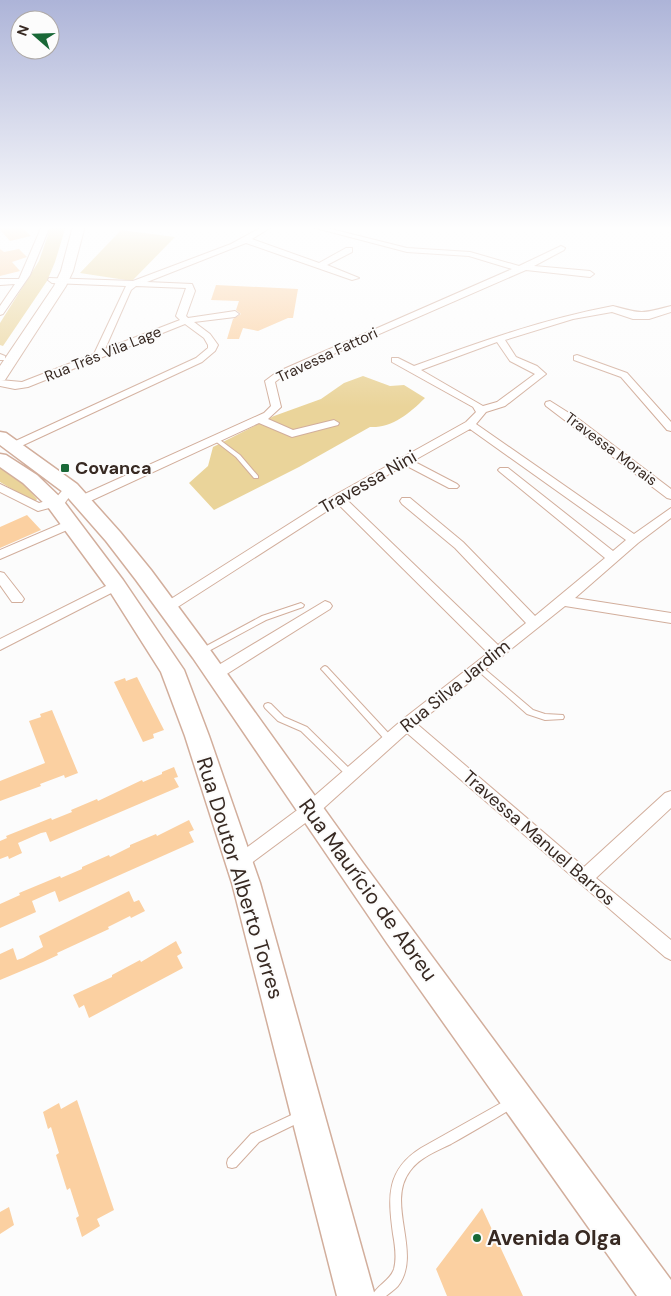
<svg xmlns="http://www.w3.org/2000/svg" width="671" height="1296" viewBox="0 0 671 1296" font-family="'DM Sans',sans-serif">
  <rect width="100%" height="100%" fill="#fcfcfc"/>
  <path fill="#ead49a" d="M51 226H66L55 262 47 281 3 346 0 345V323L39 261Z
    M121 230 175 237 132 281 80 273Z
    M363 376 390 386 404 385 425 398C409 414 392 428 370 427L299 467 214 510 189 483 208 466 213 447 274 416 321 399 344 383Z
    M0 467 21 481 37 499 36 501H32L0 482Z"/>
  <path fill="#fbd0a1" d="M0 226H21L31 236 10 241 0 230Z
    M0 249 4 252 19 249 27 257 12 262 20 271 0 276Z
    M216 285 298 289 293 318H288L258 331 243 328 239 339H227L233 319 241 314 236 310 239 301 211 300Z
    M27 515 41 530 0 548V527Z
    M137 677 164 730 153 734 154 738 143 742 114 682 125 678 126 681Z
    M52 710 78 773 65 778 64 775 40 784 41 786 0 801V781L45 763 29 721 41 717 40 714Z
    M174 767 178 777 174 778 179 787 50 842 46 832 41 833 18 843 22 853 9 859 8 856 0 859V841L7 838 6 836 51 818 52 820 72 812 71 810 97 799 98 801 142 780 143 782 162 774V772Z
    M189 820 194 830 189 832 194 842 59 902 55 891 50 893 32 901 36 912 0 928V904L20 895 19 893 60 876 61 878 82 869V867L109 855 110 857 130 847V845L156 834 157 836Z
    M129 891 134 902 139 900 145 911 131 918 130 916 108 927 109 929 57 953 58 955 43 962 0 980V954L13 948 17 960 23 958 43 947 39 936Z
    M176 941 182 953 177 956 183 968 89 1018 84 1005 79 1008 73 995 112 977V975L140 960 141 962Z
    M77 1100 114 1210 97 1219 100 1226 82 1237 76 1218 79 1216 70 1188 67 1190 56 1155 59 1153 51 1127 48 1129 43 1112 59 1103 61 1109Z
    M9 1207 14 1225 0 1234V1212Z
    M482 1208 523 1296H447L436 1269Z"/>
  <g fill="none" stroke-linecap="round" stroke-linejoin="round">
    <defs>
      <path id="service" d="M216 437 240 455 258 476V478H254L236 457 214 440 213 439Z
        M301 603 304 605 303 607 266 620 203 654H199L198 652 199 650 262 616Z
        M479 665 481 666 533 710 545 714 563 715 564 717 563 719 545 720 527 714 477 670 475 668 477 666Z
        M325 666 327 667 392 737 393 739 392 741 389 742 386 741 323 671 321 669 323 667Z
        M268 703 271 704 284 717 307 727 353 772 354 774 353 776 350 777 347 776 301 731 278 721 265 708 264 706 265 704Z
        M510 1098 514 1099 515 1103 514 1107C493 1120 472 1132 451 1144 437 1151 420 1157 410 1171 385 1204 423 1253 398 1286 395 1289 390 1293 386 1296H372C377 1285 390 1281 394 1269 397 1258 395 1245 393 1234 388 1197 386 1170 421 1148Z
        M300 1111 304 1112 305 1116 304 1120 259 1142 236 1167 232 1168 228 1167 227 1163 228 1159 251 1134Z"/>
      <path id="minor" d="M42 226H50L30 275 3 314 0 315V306L15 284 0 285V279H19Z
        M264 226H273L252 239 319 263 346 248H352V252L327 265 359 278 352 280 246 243 147 282 192 284 195 291 186 316 188 318 235 311 239 314 235 317 194 322 210 334 218 345 215 351 202 362 17 448H9L8 446 9 444 196 358 208 348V345L204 338 185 324 28 387 15 389 0 386V380L22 382 94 354 126 286 52 283 48 280 49 278 133 281 231 244ZM136 286 186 288 176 316 180 320 105 349 131 290Z
        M308 226H319L407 248 470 252 519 266 561 246 565 248 564 250 534 266 590 271 594 274 590 277 526 270 283 376 275 382 281 407 268 419 293 430 334 420 339 423 338 425 292 437 259 423 86 503H78L76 500 78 497 264 413 271 406 265 381 277 372 512 269 469 256 407 252Z
        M613 306C643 314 640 314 671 306V312L649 319H633L612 312 573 319 505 340 516 357 537 366 546 374 505 406 486 412 476 424 634 534 671 508V518L638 543 575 598 671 613V623L565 606 417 724 584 867 665 793 671 791V808L596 878 671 940V960L665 957 407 733 316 815 246 867 240 870 234 867 232 862 234 857 304 805 402 720 488 653 338 504 173 610H163L161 607 163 604 335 495 466 422 476 412 473 407 392 362V358H398L414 366C479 342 544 319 613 306ZM497 342 510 361 535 374 497 402 483 406 421 370ZM470 429 626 540 613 551 508 468H500L498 470 500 472 605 558 535 616 463 542 410 498H402L400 501 402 504 455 548 526 623 498 645 346 499 405 465 449 488H457L459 486 457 484 413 461Z
        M0 354 5 356V360H0Z
        M577 355 627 373 671 422V431L667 430 621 377 574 360V356Z
        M550 401 580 420 671 489V499L667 498 546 406 545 404 546 402Z
        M0 484 39 503 56 498 66 486 70 485 76 488 64 504 38 511 0 492Z
        M70 520 76 524 74 527 0 559V550Z
        M0 572 4 573 22 596 24 599 22 602H12L0 585Z
        M116 581 121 582 122 585 121 588 0 650V639Z
        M325 601 330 603 332 606 330 609 222 677 217 678 212 677 210 673 212 669Z"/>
      <path id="secondary" d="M73 226H85L73 271 66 286 5 380 0 381V366L54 286 61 271Z"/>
      <path id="primary" d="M0 432 6 433 77 484 120 532 151 570 208 647 363 863 671 1280V1296H637L387 943 193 658 136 580 106 541 63 492 0 445Z
        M0 454 6 455 37 475 62 499 123 580 184 670 209 736 260 883 375 1296H337L232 883 185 736 161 672 109 590 48 507 23 483 0 467Z"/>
    </defs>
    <use href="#service" stroke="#d2ae9c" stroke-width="2"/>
    <use href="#minor" stroke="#d2ae9c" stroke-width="2"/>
    <use href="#secondary" stroke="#d2ae9c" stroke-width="2"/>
    <use href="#primary" stroke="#d2ae9c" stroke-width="3"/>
    <use href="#service" fill="#fff" fill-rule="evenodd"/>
    <use href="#minor" fill="#fff" fill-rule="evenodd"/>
    <use href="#secondary" fill="#fff" fill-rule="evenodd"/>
    <use href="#primary" fill="#fff" fill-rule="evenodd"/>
  </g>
  <linearGradient id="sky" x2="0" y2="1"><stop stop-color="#adb4d8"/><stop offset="0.56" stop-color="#fefefe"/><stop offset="1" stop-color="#fefefe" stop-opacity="0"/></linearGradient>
  <rect width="671" height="407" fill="url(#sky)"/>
  <g fill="#196837" stroke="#fcfcfc" stroke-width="2">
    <rect x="60" y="463" width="10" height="10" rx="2.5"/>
    <circle cx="477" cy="1238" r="5"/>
  </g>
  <g text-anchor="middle" stroke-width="4" stroke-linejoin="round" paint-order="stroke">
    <g font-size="15" fill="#372922" stroke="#fcfcfc">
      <text transform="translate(103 354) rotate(-22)" y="5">Rua Três Vila Lage</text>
      <text transform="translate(327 355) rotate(-25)" y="5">Travessa Fattori</text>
      <text transform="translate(611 449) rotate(37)" y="5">Travessa Morais</text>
    </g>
    <g font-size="18" font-weight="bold" fill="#372922" stroke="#fcfcfc" text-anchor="start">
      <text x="75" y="474">Covanca</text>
    </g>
    <g font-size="18" fill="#372922" stroke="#fcfcfc">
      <text transform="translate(368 482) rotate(-30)" y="6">Travessa Nini</text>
      <text transform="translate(455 686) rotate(-39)" y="6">Rua Silva Jardim</text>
      <text transform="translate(539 838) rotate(41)" y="6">Travessa Manuel Barros</text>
    </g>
    <g font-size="21" fill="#372922" stroke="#fcfcfc">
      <text transform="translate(240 878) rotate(73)" y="7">Rua Doutor Alberto Torres</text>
      <text transform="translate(368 890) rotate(54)" y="7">Rua Maurício de Abreu</text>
    </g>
    <g font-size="21" font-weight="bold" fill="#372922" stroke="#fcfcfc" text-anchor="start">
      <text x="487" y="1245">Avenida Olga</text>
    </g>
  </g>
  <g transform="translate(35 35) rotate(290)"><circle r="24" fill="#fcfcfc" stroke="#ada8a5"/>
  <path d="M0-4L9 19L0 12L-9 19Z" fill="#196837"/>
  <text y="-8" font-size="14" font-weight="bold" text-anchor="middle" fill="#372922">N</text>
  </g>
</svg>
